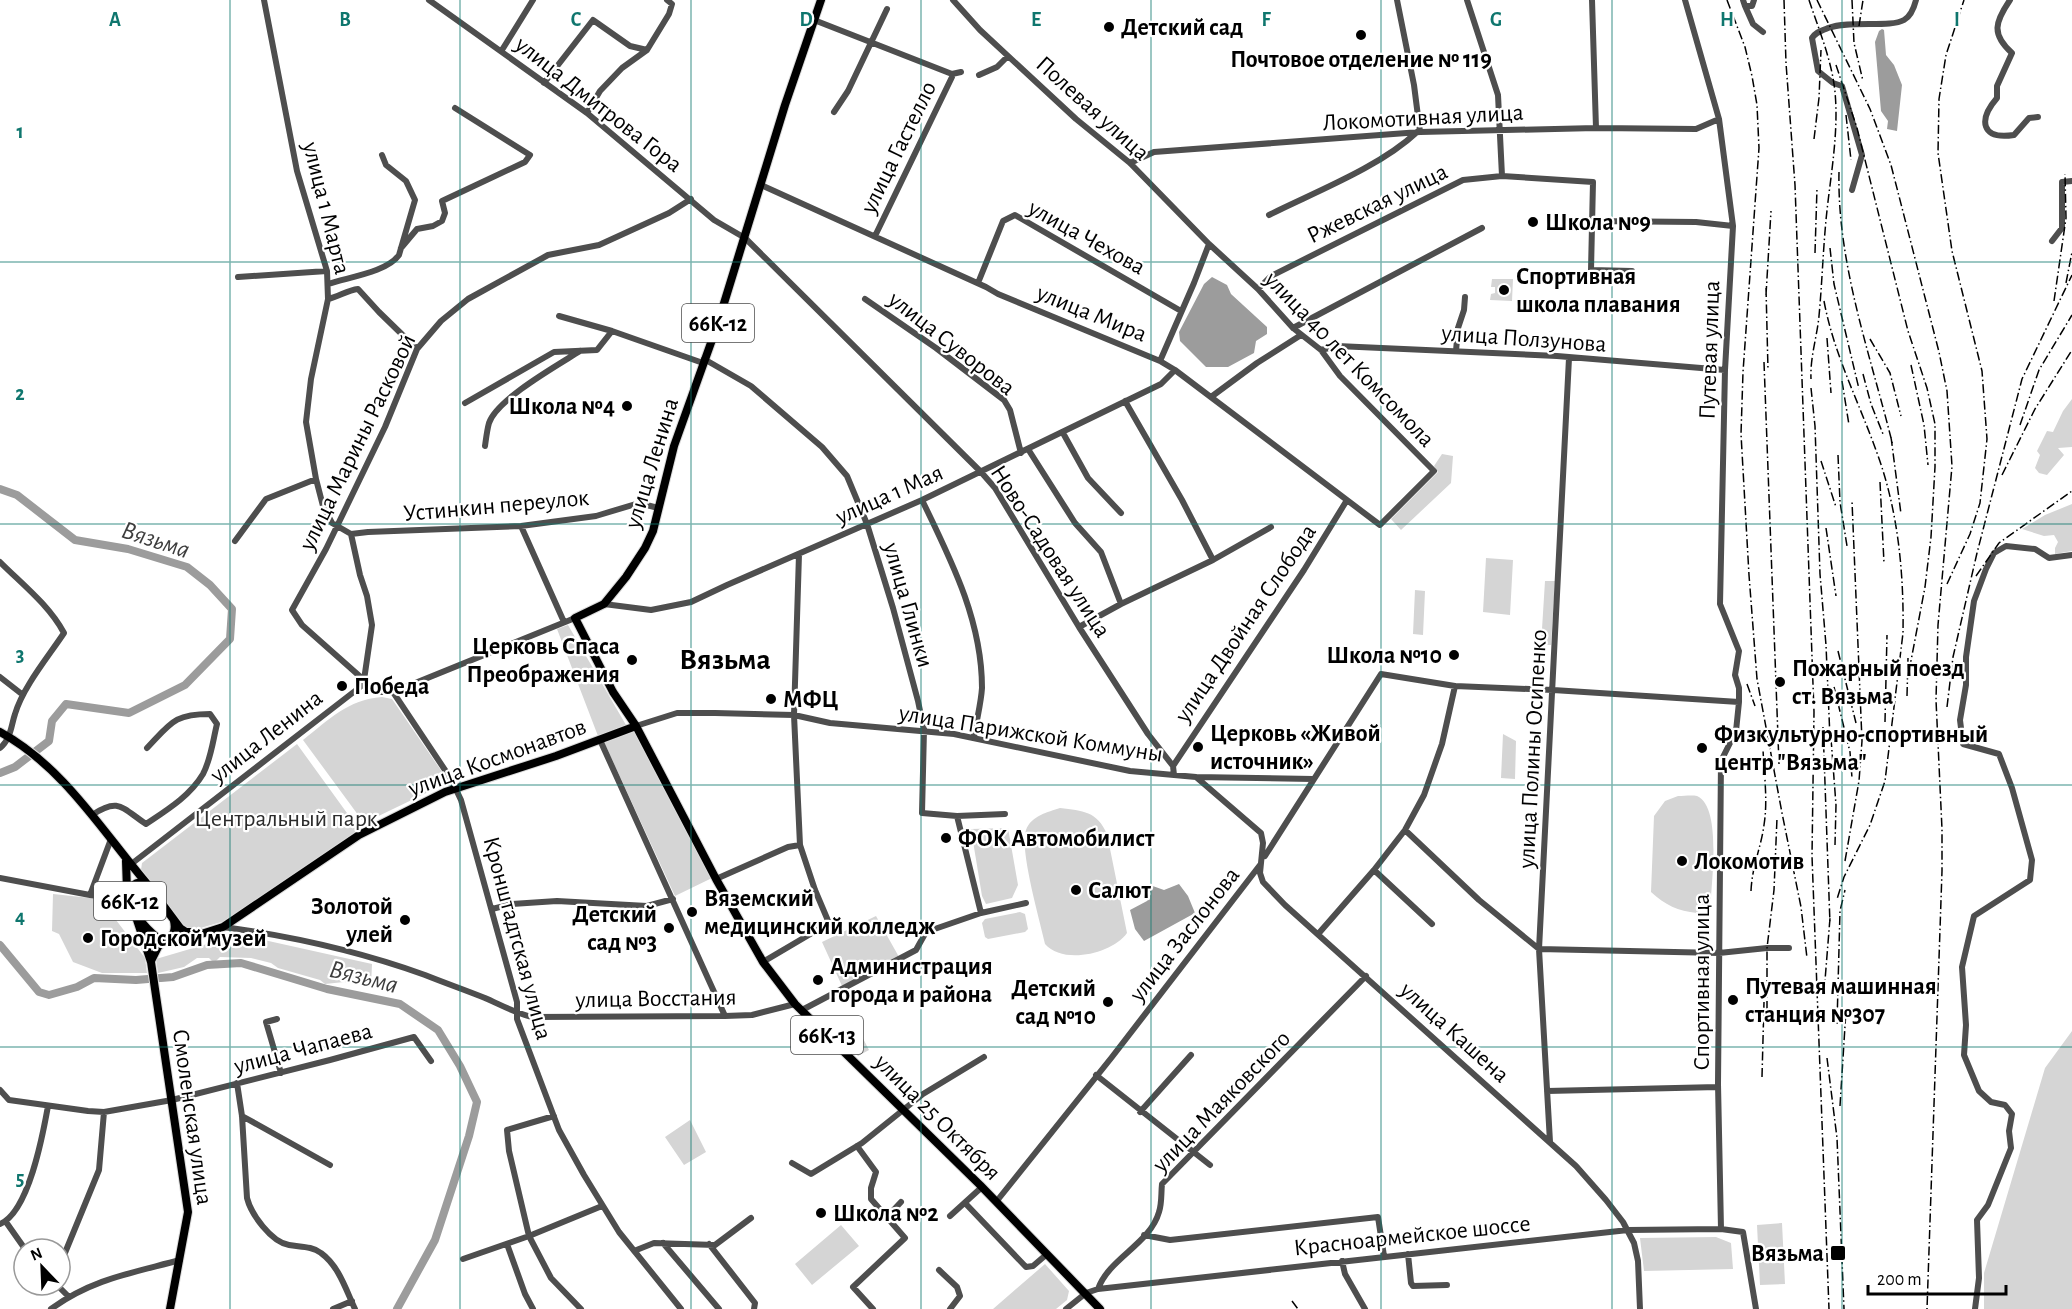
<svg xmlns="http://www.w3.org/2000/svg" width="2072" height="1309" viewBox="0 0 2072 1309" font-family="'Alegreya Sans',sans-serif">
  <rect width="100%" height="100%" fill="#fff"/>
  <path fill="#d5d5d5" d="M1492 279H1513L1512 301 1490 300 1491 294 1495 293V287H1491Z
    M2072 399V447L2058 448 2064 455 2047 475 2039 473 2035 468 2040 455 2037 451 2047 431 2053 432 2063 411Z
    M1442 454 1453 456 1451 483 1401 530 1391 519 1438 472 1434 466Z
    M2072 504V551L2055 554V548L2058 542 2054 535 2044 536 2022 529 2045 515Z
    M1486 558 1513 560 1510 615 1483 612Z
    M1545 581H1555L1551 645H1541Z
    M1415 590 1425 591 1423 635 1413 634Z
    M568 625 626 725 598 736 557 629Z
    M382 697 392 699 449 782 364 823 303 740C330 719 347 700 382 697Z
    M634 730 712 878 675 896 604 742Z
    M1503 734 1516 741 1515 779 1501 778Z
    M297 744 360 831 225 921 197 929 184 927 141 870 142 863Z
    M1678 796C1684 796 1692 795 1697 796 1721 806 1712 877 1711 898L1697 913C1678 911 1665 905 1651 892L1654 816 1665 801Z
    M1060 808C1083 811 1097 811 1107 834L1127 933C1112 954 1063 965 1045 944 1040 921 1019 849 1026 830 1031 816 1048 812 1060 808Z
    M1008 828 1018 885 1012 898 986 904 982 896 971 829Z
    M53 894 100 899 145 958 147 973H102L73 962 59 934 52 931Z
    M1020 912 1025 914 1028 929 1025 932 988 939 985 937 982 923 985 919Z
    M876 916 899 957 842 986 822 942Z
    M224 939 264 940 372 964 371 986 344 982 325 984 320 980 278 968 271 963 251 958 220 957 216 961H212L209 958H197L184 967 158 973 156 959Z
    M855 1023 869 1050 858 1056 836 1032Z
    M2072 1031V1309H1984V1273L2045 1068Z
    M690 1120 706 1152 684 1165 665 1137Z
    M1782 1223 1785 1284 1760 1285 1757 1225Z
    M841 1225 859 1246 812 1285 795 1264Z
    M1716 1237 1731 1243 1733 1269 1644 1271 1640 1238Z
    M1045 1264 1069 1291 1067 1300 1056 1309H993Z"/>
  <path fill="#9c9c9c" d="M1882 29 1884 30 1886 55 1894 65 1902 85 1897 131 1887 129 1888 121 1881 111 1875 42 1879 31Z
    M1212 277 1227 285 1231 294 1267 327V334L1256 341 1254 353 1228 367H1206L1180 341 1179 332 1204 284Z
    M1147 884 1164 890 1179 884 1188 896 1195 913 1144 941 1135 929 1130 910 1147 901 1151 894Z"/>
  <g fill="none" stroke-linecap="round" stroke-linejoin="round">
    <path stroke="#9c9c9c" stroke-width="8" d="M0 489 17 495 75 540 128 549 187 567 210 585 232 609 230 639 185 685 129 713 66 704 52 721 49 741 15 767 0 773
      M0 945 39 992 49 995 77 987 94 978 136 980 173 977 207 965 241 963 327 989 400 1004 438 1030 460 1066 477 1102 469 1136 435 1240 397 1309"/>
    <defs>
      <path id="major" d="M821 0 785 105 717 326 674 446 653 531 645 548 626 577 604 604 575 618 613 692 636 726 716 879 763 962 795 1004 980 1185 1100 1309
        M0 732C64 767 102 831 148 885
        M126 861 127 891
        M134 911 151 962 188 1212 170 1309
        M174 921C176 930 174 937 164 941L160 940C146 929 124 906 129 888L137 883 148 885 180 928 186 932H199
        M169 939 192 937 223 927 359 835 445 792 556 756 636 726
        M151 961 158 947 164 941"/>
    </defs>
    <use href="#major" stroke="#dbdbdb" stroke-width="10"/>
    <path stroke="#4e4e4e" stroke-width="6" d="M264 0 297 171 327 271 328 299 311 379 306 422 316 479 323 506 332 523 351 534 368 532 521 526 596 516 639 503 658 508
      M429 0 587 113 714 220 745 238 981 472 995 488 1079 627 1148 734 1173 766 1174 775
      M1397 0 1414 85 1420 132
      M1467 0 1498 95 1502 176
      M1592 0 1596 128
      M1685 0 1719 119 1733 226 1725 370 1720 604 1739 651 1735 675 1739 688V702L1736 731 1721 761 1718 1084 1721 1229
      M1743 0 1745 6H1752L1754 0
      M2010 0C1995 22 1991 34 2012 53L1997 86V98C1978 120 1981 140 2014 135L2029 118 2038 117
      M1745 6 1753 24 1763 32
      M814 20 952 74 961 72
      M502 50 533 0
      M979 75 997 67 1008 56
      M544 83 593 20 630 46 647 50
      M834 112 848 91 887 9
      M587 113 600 91 622 68 647 50 669 14 672 4 667 0
      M1130 163 1154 152 1420 132 1596 128 1696 129 1719 119
      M761 185 986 287 998 294 1160 361 1175 370 1380 525 1434 471 1340 376 1321 350 1293 328 1258 289 1209 244 1130 163 1076 119 980 30 953 0
      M1852 190 1862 155 1842 86 1833 83 1818 71 1812 38C1816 32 1821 31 1828 28 1850 20 1890 28 1904 20 1911 16 1914 8 1916 0
      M1269 215C1315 192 1380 167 1417 132
      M1592 221 1696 222 1733 226
      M875 236 952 77V74
      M2052 241 2062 228V182L2072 181
      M401 248 417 229 433 226 442 221 445 213 442 201 525 162 530 155 455 108
      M238 277 327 271
      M978 283 1003 221 1015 215 1181 311
      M328 284C349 277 387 272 399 255L415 200 406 181 386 165 382 155
      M1258 289 1271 276 1463 180 1502 176 1593 182 1591 270 1632 271
      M328 299C339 297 347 290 358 289L379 312 417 349
      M865 299 936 348 1004 400 1010 410 1021 453
      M559 316 612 331 703 363
      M1293 328 1482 228
      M1321 350 1337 346 1557 356 1725 370
      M1456 351 1458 328 1464 310 1465 297
      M704 359 751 386 822 447 847 476 867 524 893 608 918 701 924 730 922 813 957 816 1005 814
      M1160 361 1194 283 1209 244
      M1211 397 1257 363 1301 335
      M1125 401 1182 500 1213 560
      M465 403 554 352 597 350 612 331
      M1063 433 1088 478 1121 513
      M485 446C486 439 487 430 489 423 497 399 558 365 580 351
      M1028 449 1075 523 1101 552 1121 604
      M922 500C951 560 982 620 982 688 981 704 976 722 974 738
      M521 526 564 622
      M351 534 360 575 367 596 372 625 364 680
      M235 541 266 499 316 479
      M0 562C22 584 49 605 64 633 48 657 23 687 15 714 11 726 11 739 0 748
      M604 604 651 610 691 602 727 585 922 500 1161 384 1175 370
      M575 618 393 692H375L364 684V680L302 625 292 610 326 549 385 427 417 349 441 321 468 299 548 255 599 245 669 213 691 199
      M1079 627 1121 604 1213 560 1271 527
      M0 677 23 695
      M393 692 451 779 461 800 517 1002V1019L559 1130 584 1175 619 1232 681 1309
      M636 726 677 713H715L794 715 830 723 954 734 1130 771 1196 777 1261 833 1263 843 1260 873 1263 882 1285 905 1576 1166 1606 1200 1623 1222 1634 1243 1638 1261 1640 1309
      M600 740 725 1016
      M1173 766 1304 570 1347 500
      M1196 777 1313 779
      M92 815C119 797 122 808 146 824 167 810 190 796 203 774 211 759 213 740 217 724L210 714C174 714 171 723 147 748
      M1405 830 1479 900 1539 949 1719 953 1767 948H1789
      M1265 856 1381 674 1455 686 1553 690 1739 702
      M130 865 364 684
      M1374 870 1432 924
      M0 878 90 895 129 900
      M716 879 788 847 800 845
      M90 895 111 839
      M492 909 512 904 557 901 647 906 673 899
      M981 913 1026 903
      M223 927C291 936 361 952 425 975 445 983 465 990 485 998 501 1005 515 1013 532 1017L725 1016 752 1015 795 1004
      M1319 933 1374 870 1405 830 1424 795 1442 744 1455 686
      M763 962 829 923 815 890 800 845 794 715 799 554
      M802 1010 916 950 926 932 981 913 957 816
      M277 1019 266 1022 281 1073
      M1096 1075 1210 1165
      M237 1083 242 1116 247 1198C251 1214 271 1242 289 1245 300 1247 312 1246 321 1253 339 1266 346 1290 355 1309
      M0 1090 9 1100 88 1111 104 1112 172 1100 330 1060 414 1037 431 1061
      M1547 1091 1718 1087
      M1140 1112 1191 1055
      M242 1116 330 1165
      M554 1116 507 1130 509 1151 529 1236 551 1278 581 1309
      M1550 1142 1539 949 1569 358
      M857 1146 876 1172 871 1188V1199L905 1238 853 1287 873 1309
      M792 1163 811 1174 862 1143 923 1094 984 1057
      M996 1202 1112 1057 1260 865
      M965 1203 1026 1267 1033 1266 1047 1254
      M950 1216 982 1187
      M886 1218 901 1202
      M6 1222 25 1249
      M0 1224C29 1212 43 1134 48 1106
      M1144 1235 1170 1240 1378 1217 1384 1256
      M663 1243 719 1309
      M507 1244 525 1294 533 1309
      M709 1244 755 1303 754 1309
      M634 1251 654 1243 715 1245 751 1218
      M1408 1254 1411 1283 1413 1286 1447 1285
      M463 1259 529 1236 602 1206
      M1342 1261 1345 1274 1365 1309
      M60 1265 99 1170 104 1112
      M939 1270 957 1287 960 1296 950 1309
      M57 1285 68 1296
      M1098 1289C1109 1258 1150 1244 1159 1212 1162 1203 1161 1193 1162 1184L1366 976
      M51 1309C92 1279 132 1273 180 1260
      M333 1309 352 1301
      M1066 1309 1086 1293 1098 1289 1628 1230 1721 1229 1743 1232 1756 1309
      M1975 1309 1979 1278 1977 1220 1988 1205 2011 1148 2009 1131 2012 1114 2005 1105 1991 1102 1979 1091 1964 1055 1966 1025 1962 967 1974 916 2030 880 2032 860 2012 788 1999 754 1963 744 1960 720 1966 685V657L1974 601 1986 569 1994 553 2006 546 2035 549 2049 558 2072 555"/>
    <use href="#major" stroke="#000" stroke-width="8"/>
    <path stroke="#000" stroke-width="1.5" stroke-dasharray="9 3 1.5 3" stroke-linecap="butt" d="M1727 0 1745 47 1752 76 1757 105 1759 148 1743 372 1741 434 1749 575 1757 679 1782 813 1801 907 1807 958
      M1784 0 1786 63 1795 185 1814 712 1812 856 1829 1309
      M1809 0C1819 30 1832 61 1835 92 1839 134 1830 178 1826 220 1823 252 1822 284 1819 316 1817 337 1810 357 1811 379
      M1817 0 1870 109 1891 165 1939 352 1947 391 1952 466 1938 625 1936 700 1942 829V871L1927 1309
      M1852 0 1854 43 1863 81
      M1859 26 1863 0
      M1836 65 1857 128 1908 331 1927 388 1935 424V467L1931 537 1925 587 1910 666
      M1846 115 1851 160
      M1814 139 1819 98 1821 50
      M1839 172C1837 265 1871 356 1893 446
      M1830 248 1834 284 1859 389
      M1815 253 1817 188
      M2066 283 2072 252
      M1766 288 1768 370
      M1766 295 1771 211
      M1824 301C1834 355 1859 402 1877 453 1898 510 1904 573 1903 633L1885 781 1870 825 1844 877 1837 899
      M2054 301 2066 218 2065 174
      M1827 338 1831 393
      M1870 339 1890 373 1901 416
      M1764 362 1779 764
      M1911 365 1924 425 1928 465
      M1863 374 1871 404 1883 434
      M1842 381 1849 425
      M1811 388 1815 426 1820 574 1826 645 1830 738
      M2020 425 2039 370 2072 315
      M1891 437 1901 514
      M1838 455 1840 502 1847 546
      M1821 461 1836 507
      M2002 475 2035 409 2072 350
      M1880 482 1884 563
      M1826 528 1836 596
      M1976 576 1999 543 2072 491
      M1947 584 1970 534 1980 503 1987 439 1982 371 1952 251 1938 153 1939 99 1946 55 1964 0
      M1838 651 1856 723
      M1747 684 1755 706
      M1834 687 1850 752 1852 778
      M1907 696 1908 658
      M1947 707 1953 657 1977 553 2022 379 2072 275
      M1885 722 1887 635
      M1823 727 1830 924
      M1831 738 1836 805 1835 845
      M1845 861 1859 781 1862 741 1852 501
      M1751 891C1752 866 1761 848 1764 825 1768 800 1764 774 1763 749
      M1824 993 1830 918
      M1767 1010V948L1774 890 1777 818
      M1837 1024 1840 911 1845 890
      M1827 1058 1837 1138 1844 1309
      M1762 1077 1764 1002
      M1840 1106 1846 1010
      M1292 1301 1298 1309"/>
  </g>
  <path fill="none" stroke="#0f766e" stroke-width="1.5" stroke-opacity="0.55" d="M230 0V1309M460 0V1309M691 0V1309M921 0V1309M1151 0V1309M1381 0V1309M1612 0V1309M1842 0V1309M0 262H2072M0 524H2072M0 785H2072M0 1047H2072"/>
  <g fill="#000" stroke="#fff" stroke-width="2">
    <circle cx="1109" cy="27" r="6"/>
    <circle cx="1361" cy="35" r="6"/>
    <circle cx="1533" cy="222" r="6"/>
    <circle cx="1504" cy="290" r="6"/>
    <circle cx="627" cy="406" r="6"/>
    <circle cx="1454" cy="655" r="6"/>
    <circle cx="632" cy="660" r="6"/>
    <circle cx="1780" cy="682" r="6"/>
    <circle cx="342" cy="686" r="6"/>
    <circle cx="771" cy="699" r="6"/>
    <circle cx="1198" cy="747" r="6"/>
    <circle cx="1702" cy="748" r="6"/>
    <circle cx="946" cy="838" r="6"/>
    <circle cx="1682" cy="861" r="6"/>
    <circle cx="1076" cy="890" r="6"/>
    <circle cx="692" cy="912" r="6"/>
    <circle cx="405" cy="920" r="6"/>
    <circle cx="669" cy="928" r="6"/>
    <circle cx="88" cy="938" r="6"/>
    <circle cx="818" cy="980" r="6"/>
    <circle cx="1733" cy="1000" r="6"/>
    <circle cx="1108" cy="1002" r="6"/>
    <circle cx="821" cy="1213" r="6"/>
    <rect x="1830" y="1245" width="16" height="16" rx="3"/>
  </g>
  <g text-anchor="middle" stroke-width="4.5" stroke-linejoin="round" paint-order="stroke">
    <g fill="#fff" stroke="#4c4c4c" stroke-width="1.5">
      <rect x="682" y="304" width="72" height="38" rx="4.5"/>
      <rect x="94" y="882" width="72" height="38" rx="4.5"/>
      <rect x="791" y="1016" width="72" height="38" rx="4.5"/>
    </g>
    <g font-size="22" font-weight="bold" fill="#000">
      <text x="718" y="331">66К-12</text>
      <text x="130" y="909">66К-12</text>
      <text x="827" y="1043">66К-13</text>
    </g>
    <g font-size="24" font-weight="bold" fill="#000" stroke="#fff" text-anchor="start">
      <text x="1121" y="35">Детский сад</text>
      <text x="1361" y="67" text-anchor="middle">Почтовое отделение № 119</text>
      <text x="1545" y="230">Школа №9</text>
      <text x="1516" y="284">Спортивная<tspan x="1516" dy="28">школа плавания</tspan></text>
      <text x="615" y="414" text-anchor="end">Школа №4</text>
      <text x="620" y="654" text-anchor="end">Церковь Спаса<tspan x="620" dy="28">Преображения</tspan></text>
      <text x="1442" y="663" text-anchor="end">Школа №10</text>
      <text x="1792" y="676">Пожарный поезд<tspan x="1792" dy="28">ст. Вязьма</tspan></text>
      <text x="354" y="694">Победа</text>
      <text x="783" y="707">МФЦ</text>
      <text x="1210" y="741">Церковь «Живой<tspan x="1210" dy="28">источник»</tspan></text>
      <text x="1714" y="742">Физкультурно-спортивный<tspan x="1714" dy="28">центр "Вязьма"</tspan></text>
      <text x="958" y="846">ФОК Автомобилист</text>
      <text x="1694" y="869">Локомотив</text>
      <text x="1088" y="898">Салют</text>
      <text x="704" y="906">Вяземский<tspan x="704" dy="28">медицинский колледж</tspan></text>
      <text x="393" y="914" text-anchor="end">Золотой<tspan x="393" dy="28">улей</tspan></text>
      <text x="657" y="922" text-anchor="end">Детский<tspan x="657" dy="28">сад №3</tspan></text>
      <text x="100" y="946">Городской музей</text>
      <text x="830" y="974">Администрация<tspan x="830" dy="28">города и района</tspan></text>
      <text x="1745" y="994">Путевая машинная<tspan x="1745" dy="28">станция №307</tspan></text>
      <text x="1096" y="996" text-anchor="end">Детский<tspan x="1096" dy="28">сад №10</tspan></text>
      <text x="833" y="1221">Школа №2</text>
      <text x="1824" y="1261" text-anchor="end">Вязьма</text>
    </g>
    <g font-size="24" fill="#000" stroke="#fff">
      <text transform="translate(599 104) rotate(38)" y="8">улица Дмитрова Гора</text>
      <text transform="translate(1093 108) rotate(42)" y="8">Полевая улица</text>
      <text transform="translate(1423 117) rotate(-3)" y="8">Локомотивная улица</text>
      <text transform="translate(898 147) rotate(-64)" y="8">улица Гастелло</text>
      <text transform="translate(1377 203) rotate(-26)" y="8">Ржевская улица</text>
      <text transform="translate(327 208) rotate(76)" y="8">улица 1 Марта</text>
      <text transform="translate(1087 237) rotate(29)" y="8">улица Чехова</text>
      <text transform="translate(1092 313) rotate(22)" y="8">улица Мира</text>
      <text transform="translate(1524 338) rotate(4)" y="8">улица Ползунова</text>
      <text transform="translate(952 343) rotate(38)" y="8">улица Суворова</text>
      <text transform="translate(1709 350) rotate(-88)" y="8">Путевая улица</text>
      <text transform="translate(1350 359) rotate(46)" y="8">улица 40 лет Комсомола</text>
      <text transform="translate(357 442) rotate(-64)" y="8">улица Марины Расковой</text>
      <text transform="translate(651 463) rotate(-73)" y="8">улица Ленина</text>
      <text transform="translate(889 494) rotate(-24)" y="8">улица 1 Мая</text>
      <text transform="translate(496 505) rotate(-5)" y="8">Устинкин переулок</text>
      <text transform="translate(1051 551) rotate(57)" y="8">Ново-Садовая улица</text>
      <text transform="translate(909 605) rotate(74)" y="8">улица Глинки</text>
      <text transform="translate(1245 623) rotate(-56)" y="8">улица Двойная Слобода</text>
      <text transform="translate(1031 733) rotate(9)" y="8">улица Парижской Коммуны</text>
      <text transform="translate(266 736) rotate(-38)" y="8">улица Ленина</text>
      <text transform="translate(1532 749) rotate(-87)" y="8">улица Полины Осипенко</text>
      <text transform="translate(497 757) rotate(-20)" y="8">улица Космонавтов</text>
      <text transform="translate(1184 934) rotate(-52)" y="8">улица Заслонова</text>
      <text transform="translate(518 938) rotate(75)" y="8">Кронштадтская улица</text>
      <text transform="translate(1701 982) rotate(-90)" y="8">Спортивная улица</text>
      <text transform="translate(656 998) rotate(-1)" y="8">улица Восстания</text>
      <text transform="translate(1455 1032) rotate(42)" y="8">улица Кашена</text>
      <text transform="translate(303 1048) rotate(-15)" y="8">улица Чапаева</text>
      <text transform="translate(1221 1101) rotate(-46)" y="8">улица Маяковского</text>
      <text transform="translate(193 1117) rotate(82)" y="8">Смоленская улица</text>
      <text transform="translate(938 1117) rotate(45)" y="8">улица 25 Октября</text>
      <text transform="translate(1412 1235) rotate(-6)" y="8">Красноармейское шоссе</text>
    </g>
    <g font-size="24" fill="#2c2c2c" stroke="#fff">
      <text x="286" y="826">Центральный парк</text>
    </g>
    <g font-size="26" font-style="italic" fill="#3d3d3d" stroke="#fff">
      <text transform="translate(156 539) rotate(18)" y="9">Вязьма</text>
      <text transform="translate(364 976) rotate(14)" y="9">Вязьма</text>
    </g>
    <g font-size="30" font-weight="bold" fill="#000" stroke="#fff">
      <text x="725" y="669">Вязьма</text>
    </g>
  </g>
  <g font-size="20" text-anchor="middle" font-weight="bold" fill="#0f766e" stroke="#fff" stroke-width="4.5" stroke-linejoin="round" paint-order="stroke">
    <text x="115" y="26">A</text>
    <text x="345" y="26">B</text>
    <text x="576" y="26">C</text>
    <text x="806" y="26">D</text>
    <text x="1036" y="26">E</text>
    <text x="1266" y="26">F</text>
    <text x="1496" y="26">G</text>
    <text x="1727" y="26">H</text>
    <text x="1957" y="26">I</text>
    <text x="20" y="138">1</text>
    <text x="20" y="400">2</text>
    <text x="20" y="661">3</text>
    <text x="20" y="923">4</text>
    <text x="20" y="1185">5</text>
  </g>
  <g transform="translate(42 1267) rotate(337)"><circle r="28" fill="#ffffff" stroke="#999999" stroke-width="1.5"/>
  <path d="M0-4.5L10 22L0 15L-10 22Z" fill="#000000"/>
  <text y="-9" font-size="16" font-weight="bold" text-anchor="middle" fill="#000000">N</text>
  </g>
  <path d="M1868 1285v9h138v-9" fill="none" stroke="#000000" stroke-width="3"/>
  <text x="1877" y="1285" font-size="18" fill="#000000" stroke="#ffffff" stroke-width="4.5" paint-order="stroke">200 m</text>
</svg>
